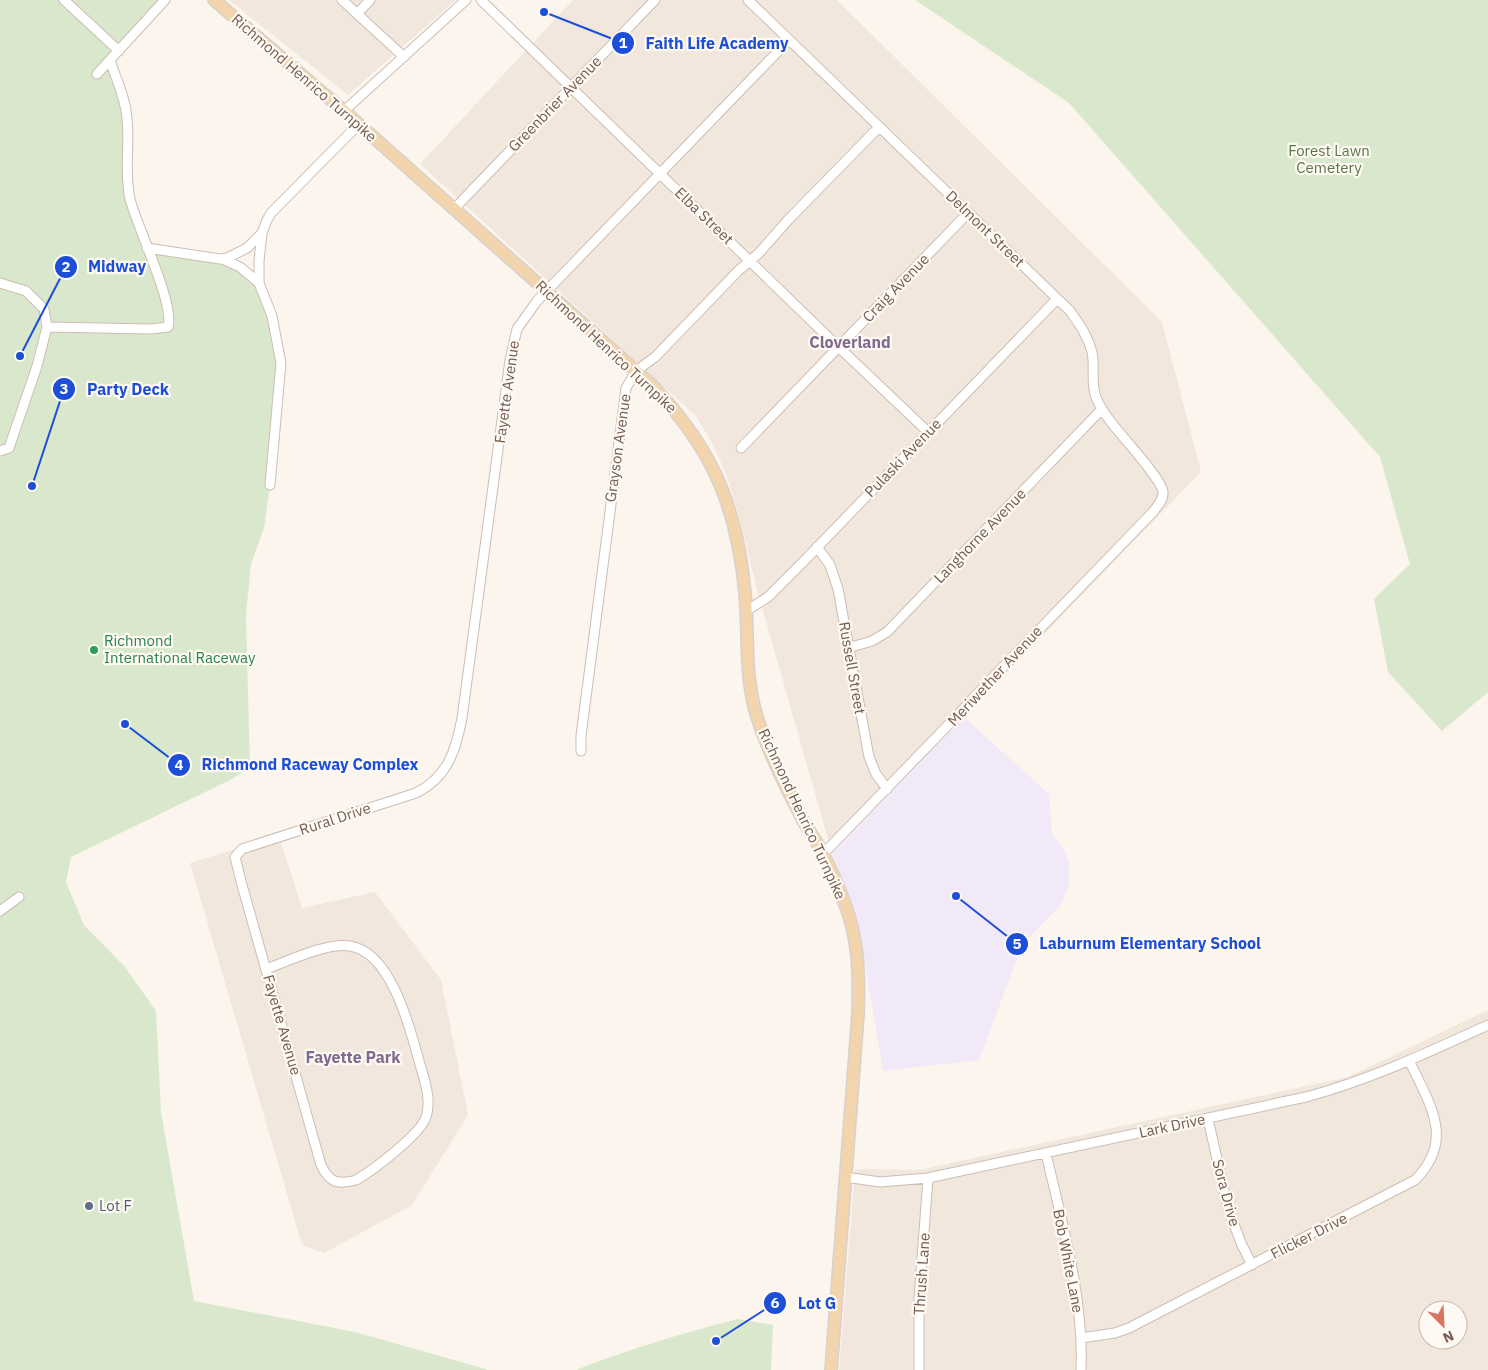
<svg xmlns="http://www.w3.org/2000/svg" width="1488" height="1370" viewBox="0 0 1488 1370" font-family="'IBM Plex Sans',sans-serif">
  <rect width="100%" height="100%" fill="#fbf5ed"/>
  <path fill="#f2e7dc" fill-rule="evenodd" d="M229 0H456L348 95Z
    M573 0H837L1162 322 1201 472 832 853 757 590 740 519 727 476 711 441 696 416 420 164Z
    M279 836 302 908 375 892 441 980 468 1115 412 1205 324 1253 302 1245 190 863Z
    M1488 1010V1370H839L855 1169 919 1170 1348 1077ZM1428 1310H1458V1340H1428Z"/>
  <path fill="#f2e9f8" d="M964 717 1049 794 1052 834 1062 846 1069 862V886L1060 906 1022 945 979 1060 883 1071 860 934 832 853Z"/>
  <path fill="#d9e8cc" d="M0 0H165L110 60 123 102 129 193 148 248 220 259 259 283 281 363 270 485 264 528 251 564 246 615 250 768 228 781 71 857 66 882 84 925 125 967 156 1011 161 1112 194 1301 355 1332 489 1370H0Z
    M915 0H1488V692L1442 731 1388 672 1374 599 1410 564 1380 457 1069 103Z
    M738 1319 773 1325 771 1370H576C629 1349 683 1333 738 1319Z"/>
  <g fill="none" stroke-linecap="round" stroke-linejoin="round">
    <defs>
      <path id="minor" d="M64 0 119 51
        M342 0 404 57
        M481 0 826 335 928 432
        M748 0 1070 311C1079 324 1088 336 1092 352 1095 366 1091 380 1095 394 1097 403 1103 411 1108 418 1118 433 1161 477 1163 492 1164 500 1157 506 1153 512L975 696 954 719 823 854
        M357 14 370 0
        M97 74 165 0
        M344 111 466 0
        M454 209 655 0
        M262 233 259 261V283L272 316 281 363 270 485
        M147 248 220 259 227 258 247 248 262 233 267 220 271 213 358 125
        M222 259 240 267 259 283
        M0 283 26 291 44 309 47 327 37 366 9 448 0 451
        M47 327 151 329 168 327C175 304 137 227 130 199 124 173 130 145 127 119 126 99 116 79 110 60
        M741 448 968 213
        M817 547 830 565 838 589 869 757 876 774 887 789
        M746 611 768 597 804 561 1057 299
        M848 648 872 641 887 632 1102 409
        M581 751V736L626 388 636 371 655 357 738 271 759 253 788 220 879 127
        M0 911 19 897
        M266 969C288 961 328 942 350 946 391 952 410 1028 419 1061 424 1079 432 1099 426 1117 421 1134 372 1171 356 1180 337 1185 330 1183 321 1165L242 885 235 857 242 849 416 793C448 777 456 750 462 718L510 360 517 329 537 301 789 40
        M1208 1119 1228 1208 1241 1243 1252 1265
        M1046 1153C1062 1224 1084 1297 1081 1370
        M845 1177 880 1182 928 1178 1306 1097C1369 1080 1429 1052 1488 1025
        M1081 1338 1115 1333 1129 1328 1415 1180C1456 1139 1429 1104 1409 1060
        M919 1370V1298L928 1178"/>
      <path id="major" d="M214 0 344 111 653 386C713 450 737 506 745 593 749 634 744 676 757 717 769 754 787 789 805 824 812 836 821 847 826 860 835 878 843 897 849 916 859 948 859 980 858 1014L831 1370"/>
    </defs>
    <use href="#minor" stroke="#cdbdb3" stroke-width="11"/>
    <use href="#major" stroke="#d8d1ce" stroke-width="14"/>
    <use href="#minor" stroke="#fff" stroke-width="9"/>
    <use href="#major" stroke="#f2d5ad" stroke-width="11"/>
  </g>
  <circle fill="#2e9e5b" stroke="#fef9f3" stroke-width="2" cx="94" cy="650" r="5"/>
  <circle fill="#5c6f8a" stroke="#fef9f3" stroke-width="2" cx="89" cy="1206" r="5"/>
  <g text-anchor="middle" stroke-width="4.5" stroke-linejoin="round" paint-order="stroke">
    <g font-size="15" fill="#755c51" stroke="#fef9f3">
      <text transform="translate(304 78) rotate(41)" y="5">Richmond Henrico Turnpike</text>
      <text transform="translate(555 104) rotate(-46)" y="5">Greenbrier Avenue</text>
      <text transform="translate(704 216) rotate(44)" y="5">Elba Street</text>
      <text transform="translate(985 229) rotate(44)" y="5">Delmont Street</text>
      <text transform="translate(896 288) rotate(-46)" y="5">Craig Avenue</text>
      <text transform="translate(606 347) rotate(43)" y="5">Richmond Henrico Turnpike</text>
      <text transform="translate(507 392) rotate(-82)" y="5">Fayette Avenue</text>
      <text transform="translate(618 448) rotate(-82)" y="5">Grayson Avenue</text>
      <text transform="translate(903 458) rotate(-46)" y="5">Pulaski Avenue</text>
      <text transform="translate(980 536) rotate(-46)" y="5">Langhorne Avenue</text>
      <text transform="translate(852 668) rotate(80)" y="5">Russell Street</text>
      <text transform="translate(995 676) rotate(-47)" y="5">Meriwether Avenue</text>
      <text transform="translate(802 814) rotate(65)" y="5">Richmond Henrico Turnpike</text>
      <text transform="translate(335 819) rotate(-18)" y="5">Rural Drive</text>
      <text transform="translate(282 1025) rotate(74)" y="5">Fayette Avenue</text>
      <text transform="translate(1172 1126) rotate(-12)" y="5">Lark Drive</text>
      <text transform="translate(1226 1193) rotate(75)" y="5">Sora Drive</text>
      <text transform="translate(1309 1236) rotate(-27)" y="5">Flicker Drive</text>
      <text transform="translate(1068 1261) rotate(79)" y="5">Bob White Lane</text>
      <text transform="translate(922 1274) rotate(-86)" y="5">Thrush Lane</text>
    </g>
    <g font-size="15" fill="#5a784b" stroke="#fef9f3">
      <text x="1329" y="156">Forest Lawn<tspan x="1329" dy="17">Cemetery</tspan></text>
    </g>
    <g font-size="15" fill="#27864d" stroke="#fef9f3" text-anchor="start">
      <text x="104" y="646">Richmond<tspan x="104" dy="17">International Raceway</tspan></text>
    </g>
    <g font-size="15" fill="#4e5e75" stroke="#fef9f3" text-anchor="start">
      <text x="99" y="1211">Lot F</text>
    </g>
    <g font-size="16" font-weight="bold" fill="#816a8f" stroke="#fef9f3">
      <text x="850" y="348">Cloverland</text>
      <text x="353" y="1063">Fayette Park</text>
    </g>
  </g>
  <path fill="none" stroke="#1d4ed8" stroke-width="2" d="M544 12L623 43M20 356L66 267M32 486L64 389M125 724L179 765M956 896L1017 944M716 1341L775 1303"/>
  <g fill="#1d4ed8" stroke="#fef9f3" stroke-width="2">
    <circle cx="544" cy="12" r="5"/>
    <circle cx="20" cy="356" r="5"/>
    <circle cx="32" cy="486" r="5"/>
    <circle cx="125" cy="724" r="5"/>
    <circle cx="956" cy="896" r="5"/>
    <circle cx="716" cy="1341" r="5"/>
    <circle cx="623" cy="43" r="12"/>
    <circle cx="66" cy="267" r="12"/>
    <circle cx="64" cy="389" r="12"/>
    <circle cx="179" cy="765" r="12"/>
    <circle cx="1017" cy="944" r="12"/>
    <circle cx="775" cy="1303" r="12"/>
  </g>
  <g font-size="15" text-anchor="middle" font-weight="bold" fill="#fff">
    <text x="623" y="48">1</text>
    <text x="66" y="272">2</text>
    <text x="64" y="394">3</text>
    <text x="179" y="770">4</text>
    <text x="1017" y="949">5</text>
    <text x="775" y="1308">6</text>
  </g>
  <g font-size="16" text-anchor="middle" font-weight="bold" fill="#1d4ed8" stroke="#fef9f3" stroke-width="4.5" stroke-linejoin="round" paint-order="stroke">
    <text x="717" y="49">Faith Life Academy</text>
    <text x="117" y="272">Midway</text>
    <text x="128" y="395">Party Deck</text>
    <text x="310" y="770">Richmond Raceway Complex</text>
    <text x="1150" y="949">Laburnum Elementary School</text>
    <text x="817" y="1309">Lot G</text>
  </g>
  <g transform="translate(1443 1325) rotate(156)"><circle r="24" fill="#fef9f3" stroke="#c7bab2"/>
  <path d="M0-4L9 19L0 12L-9 19Z" fill="#d77560"/>
  <text y="-8" font-size="14" font-weight="bold" text-anchor="middle" fill="#755c51">N</text>
  </g>
</svg>
